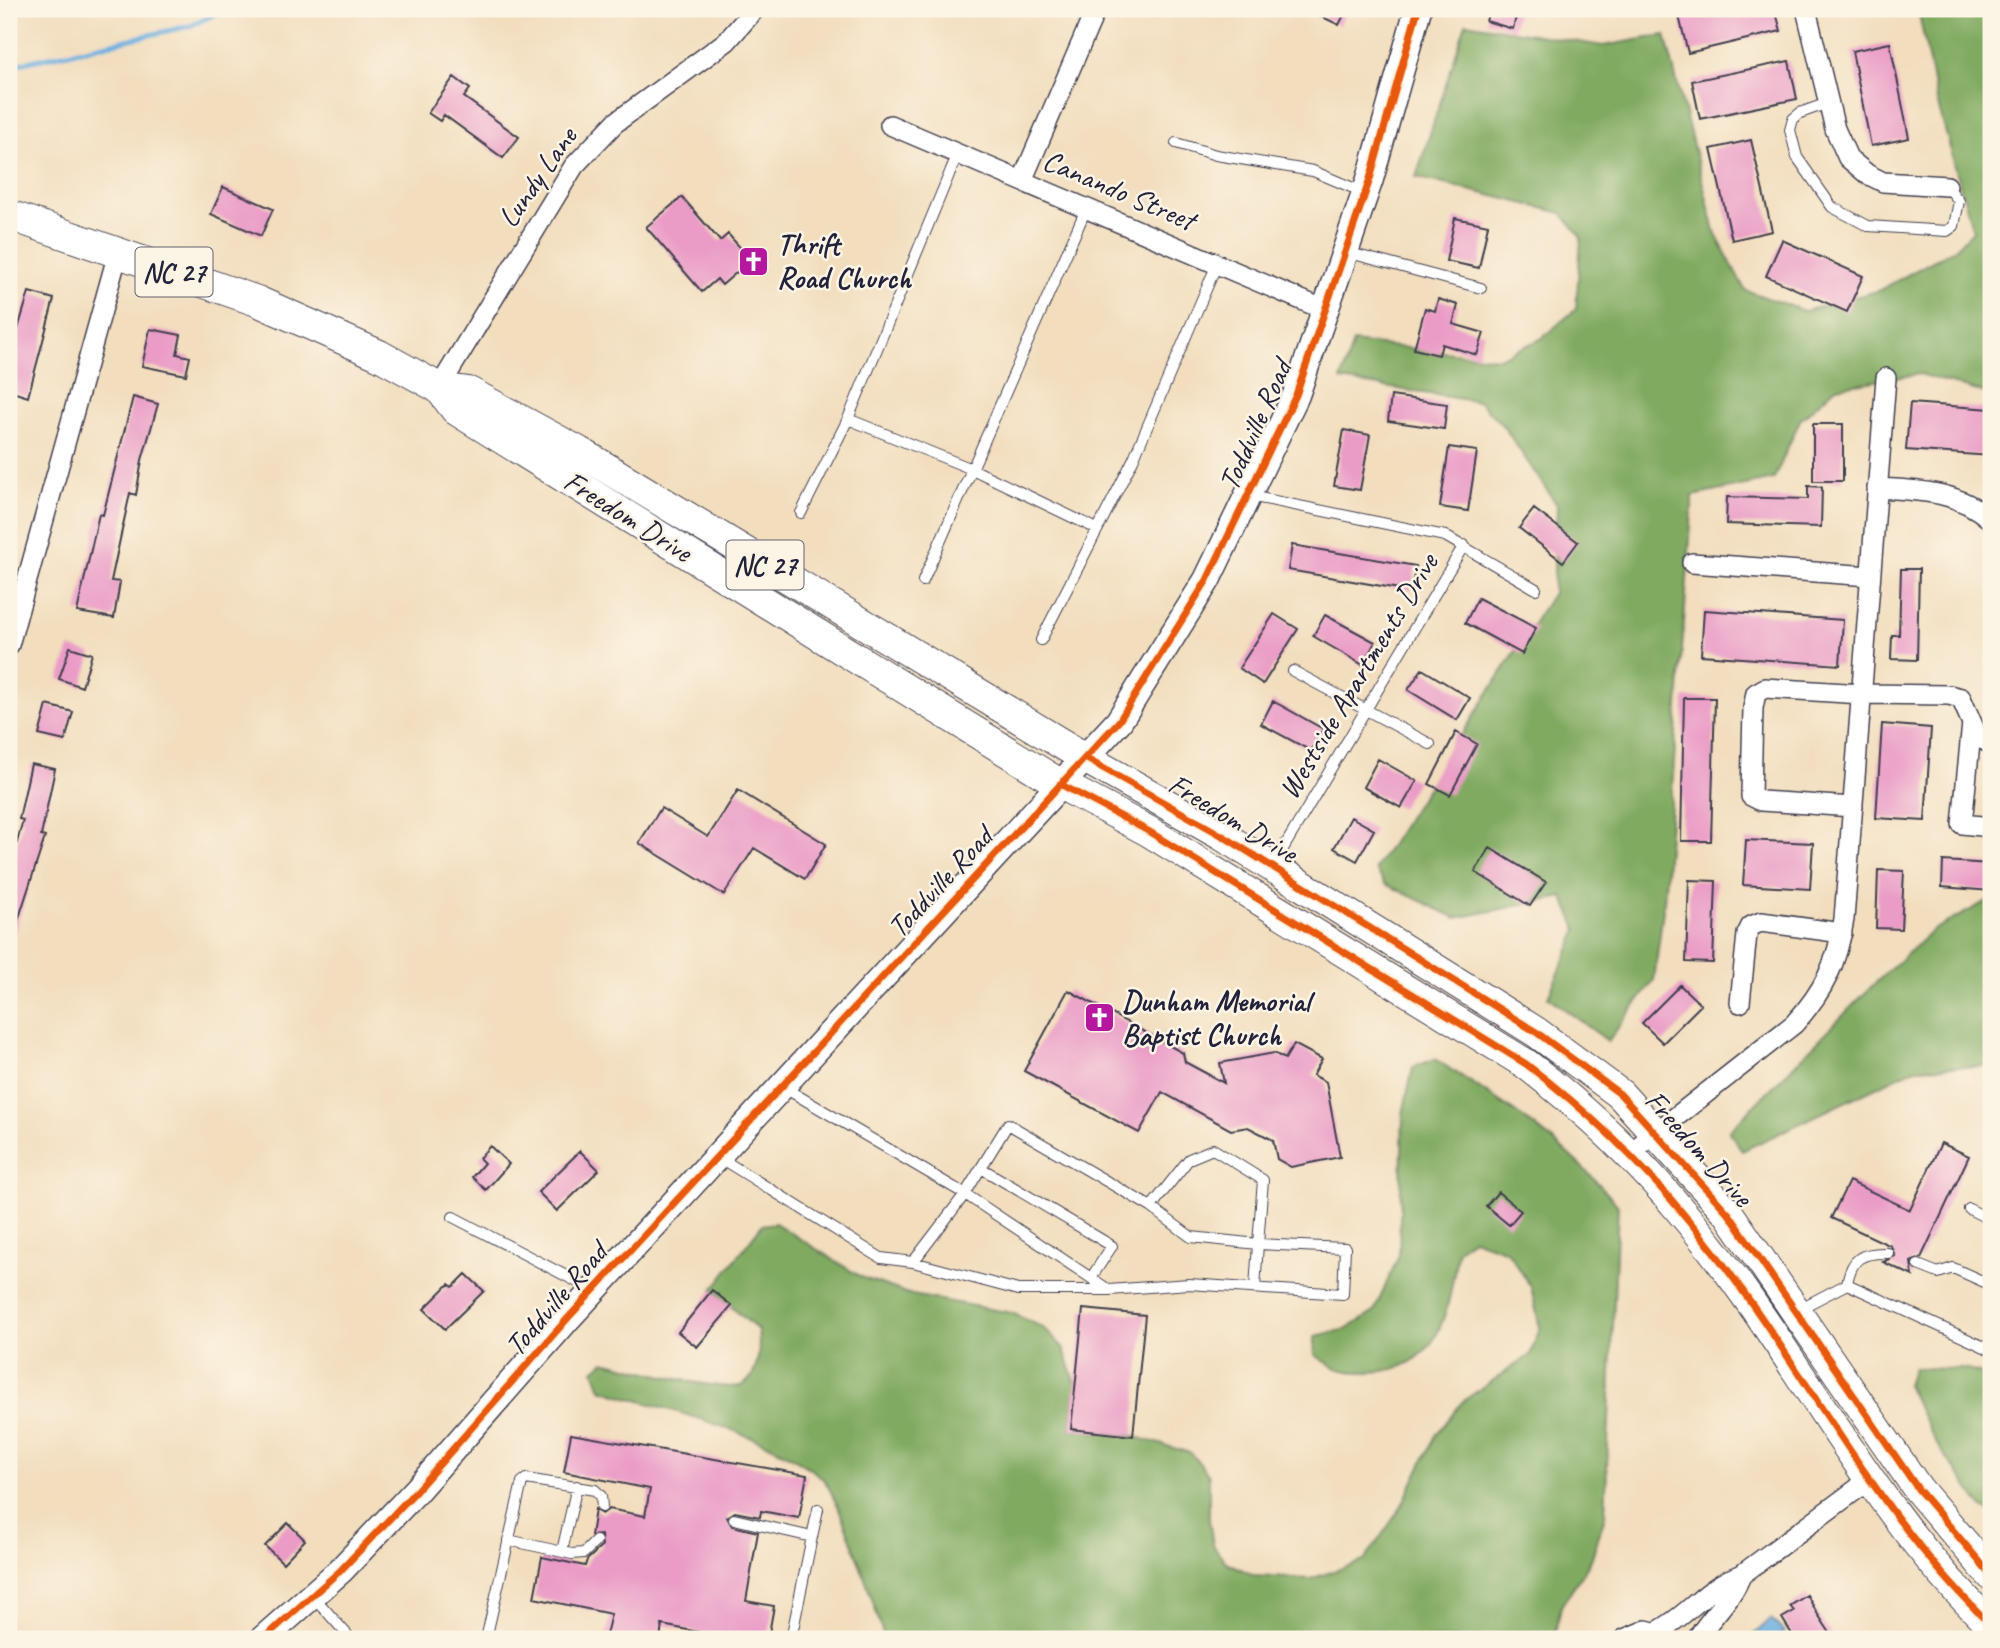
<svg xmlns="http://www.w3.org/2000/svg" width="2000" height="1648" viewBox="0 0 2000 1648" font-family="Caveat,sans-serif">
  <rect width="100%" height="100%" fill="#fcf5e5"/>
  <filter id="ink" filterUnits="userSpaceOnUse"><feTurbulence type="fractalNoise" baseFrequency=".0143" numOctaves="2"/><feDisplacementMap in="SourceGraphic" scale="14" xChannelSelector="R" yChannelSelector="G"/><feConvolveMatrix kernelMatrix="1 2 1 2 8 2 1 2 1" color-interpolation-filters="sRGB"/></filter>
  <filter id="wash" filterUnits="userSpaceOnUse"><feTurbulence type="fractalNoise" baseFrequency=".00686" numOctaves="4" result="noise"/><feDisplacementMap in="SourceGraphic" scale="28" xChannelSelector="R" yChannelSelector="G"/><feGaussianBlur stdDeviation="1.57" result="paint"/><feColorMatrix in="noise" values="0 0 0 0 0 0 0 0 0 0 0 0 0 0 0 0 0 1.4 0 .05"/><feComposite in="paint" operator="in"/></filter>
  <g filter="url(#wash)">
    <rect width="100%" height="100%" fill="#f2ddbd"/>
    <path fill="#80aa61" stroke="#51664e" stroke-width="2" d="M1918 9H1991V399L1984 393 1920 374 1836 387 1800 420 1774 479 1693 496 1664 902 1654 980 1608 1041 1548 997 1578 930 1563 897 1456 918 1385 884 1375 869 1553 593 1557 505 1504 427 1480 402 1341 380 1353 342 1499 358 1541 339 1576 309 1581 237 1562 213 1416 177 1466 23 1603 46 1665 35 1716 235 1745 290 1804 311 1880 290 1953 250 1973 231 1937 101Z
      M1991 899V1066L1916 1068 1742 1151 1729 1131 1871 987 1933 930Z
      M1435 1059C1506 1105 1563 1139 1618 1206L1605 1516 1591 1560 1561 1606 1554 1639H884C878 1614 837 1493 823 1479 775 1434 665 1410 601 1389L594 1370 604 1361C628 1367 726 1394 743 1385 760 1375 760 1346 758 1330L712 1290 762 1225 775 1223 861 1277 912 1295 1012 1313 1042 1327 1063 1347 1076 1384 1071 1429 1133 1436 1191 1453 1209 1475V1519L1213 1545 1226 1562 1255 1576 1310 1579 1364 1561 1400 1509 1436 1435 1463 1401 1530 1355 1540 1328 1531 1287 1507 1251 1473 1239 1458 1249C1448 1307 1444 1371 1370 1372 1342 1372 1338 1371 1315 1355V1336L1347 1329 1374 1312 1399 1255 1403 1114 1413 1067Z
      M1913 1368 1963 1369 1991 1376V1513L1983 1508 1936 1443 1907 1385Z"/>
    <path fill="#69addf" stroke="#46688d" stroke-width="2" d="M1771 1619 1784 1632 1777 1639H1749Z"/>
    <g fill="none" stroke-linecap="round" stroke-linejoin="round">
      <path stroke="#69addf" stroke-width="5" d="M9 66 190 26 226 9"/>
    </g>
    <g id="blocks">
      <path fill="#ea9cc6" d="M1306 9H1347L1339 25Z
        M1490 9H1518L1513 29 1486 21Z
        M1710 9H1775L1781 31 1688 53 1679 16Z
        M1890 43 1909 138 1871 146 1852 51Z
        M1789 61 1797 99 1700 119 1692 81Z
        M454 77 470 89 464 97 519 137 503 158 444 115 440 121 428 113Z
        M1751 140 1772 231 1732 240 1711 149Z
        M223 187 273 209 261 236 211 214Z
        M682 197 720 241 728 234 751 260 722 285 717 279 702 292 646 227Z
        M1455 218 1488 225 1479 268 1446 261Z
        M1782 240 1863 276 1847 312 1766 276Z
        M29 292 54 299 28 397 9 391V359Z
        M1438 299 1458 305 1453 324 1484 333 1477 355 1442 344 1439 355 1414 349 1425 308 1435 311Z
        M150 329 181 335 177 354 190 357 186 375 142 366Z
        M1391 396 1447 404 1444 429 1388 421Z
        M133 397 158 404 142 460 136 495 130 493 111 581 120 582 114 618 77 612 99 514 103 515Z
        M1910 403 1991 409V456L1906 450Z
        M1813 424H1843V481H1813Z
        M1344 430 1370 435 1360 490 1334 486Z
        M1449 447 1477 451 1468 511 1440 507Z
        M1808 486 1822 487 1821 527 1726 524 1727 497 1808 499Z
        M1534 509 1578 542 1563 562 1519 528Z
        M1292 545 1416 566 1411 591 1288 570Z
        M1901 569H1919L1917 660 1891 659 1892 635H1899Z
        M1478 598 1536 628 1522 654 1465 623Z
        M1704 610 1843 620 1840 665 1701 655Z
        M1274 614 1298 629 1263 684 1239 668Z
        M1325 615 1375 642 1363 665 1313 636Z
        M70 647 92 654 82 687 59 679Z
        M1422 669 1470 698 1457 720 1408 690Z
        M1684 698H1715L1711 841H1681Z
        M1273 701 1323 729 1311 751 1261 724Z
        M47 705 73 712 65 741 39 735Z
        M1882 724 1931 728 1925 821 1876 818Z
        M1456 732 1477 744 1450 795 1429 784Z
        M1378 759 1417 781 1401 808 1363 787Z
        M31 764 55 769 41 836 45 837 13 936 9 935V872L23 820 19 819Z
        M738 790 826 844 805 879 754 848 724 895 639 843 661 808 708 837Z
        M1351 817 1374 830 1357 861 1334 848Z
        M1746 840 1813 843 1810 889 1743 885Z
        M1490 848 1546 882 1530 906 1475 872Z
        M1943 861 1991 864V891L1942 887Z
        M1878 870 1904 871 1901 929 1876 928Z
        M1689 880 1716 881 1713 963 1686 962Z
        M1680 985 1701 1005 1663 1043 1642 1023Z
        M1068 990 1183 1053 1185 1062 1224 1083 1220 1063 1274 1053 1285 1059 1294 1044 1322 1059 1313 1075 1326 1082 1340 1157 1291 1167 1277 1159 1273 1140 1248 1127 1231 1130 1162 1092 1139 1133 1024 1071Z
        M1941 1143 1969 1156 1921 1258 1911 1262 1913 1276 1883 1262 1895 1256 1891 1246 1831 1218 1849 1181 1910 1210Z
        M490 1146 509 1164 486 1190 472 1177 484 1163 479 1158Z
        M580 1151 599 1170 557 1211 538 1192Z
        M1498 1192 1521 1211 1509 1225 1486 1206Z
        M466 1274 484 1291 445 1329 424 1309 449 1284 453 1287Z
        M712 1290 732 1306 697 1347 678 1332Z
        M1083 1309 1145 1315 1133 1436 1071 1429Z
        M571 1434 807 1475 799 1518 761 1511 760 1517 735 1512 727 1517 732 1526 758 1532 746 1601 774 1606 768 1639H734L662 1625 660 1639H605L611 1614 534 1598 542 1557 585 1566 587 1560 602 1546 601 1535 591 1536 595 1509 602 1514 609 1509 645 1516 650 1489 564 1472Z
        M288 1523 305 1540 283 1563 265 1546Z
        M1807 1595 1817 1613 1834 1639H1795L1782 1618 1794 1611 1790 1606Z"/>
    </g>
  </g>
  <g filter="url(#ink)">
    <use href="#blocks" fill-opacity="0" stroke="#413e4e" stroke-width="2"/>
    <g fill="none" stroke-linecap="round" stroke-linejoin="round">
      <defs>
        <path id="lane" d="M1828 103 1800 113 1793 119 1790 130 1797 157 1832 207 1868 226 1947 231 1954 226 1959 201 1947 186
          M1176 143 1216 155 1313 171 1365 193
          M958 153 848 419 972 469 1097 529
          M1346 252 1481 288
          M1250 496 1445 536 1536 589
          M801 513 848 419
          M923 581 1086 209
          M1041 640 1133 460 1217 264
          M1293 671 1430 744
          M1274 864 1464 545
          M720 1158 881 1258 913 1262 1018 1290H1109L1189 1284 1343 1294 1345 1248 1258 1244 1263 1180 1213 1149 1189 1159 1151 1207 1008 1124 965 1194 783 1087
          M981 1168 1112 1246 1091 1278
          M1151 1207 1191 1237 1258 1244 1255 1288
          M1969 1209 1991 1220
          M453 1217 593 1290
          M913 1262 965 1194 1109 1290
          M1918 1265 1938 1273 1953 1268 1991 1285
          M1847 1284C1851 1258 1862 1252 1888 1253
          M1799 1309 1847 1284 1991 1350
          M734 1519 812 1537 791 1639
          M812 1537 818 1509
          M508 1540 572 1554 584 1553 596 1541
          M562 1551 577 1486
          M313 1596 351 1639
          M486 1639 522 1482 526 1479 595 1490 601 1496 602 1507"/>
        <path id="street" d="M1806 9 1835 129 1848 158 1867 174 1883 182 1947 186
          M890 125 1325 310
          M1022 181 1096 9
          M439 388 574 166 615 123 727 41 755 9
          M1877 488C1919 490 1959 491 1991 520
          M1692 563 1870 576
          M9 645 118 253
          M1972 723 1962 824 1991 827
          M1853 807 1761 801 1751 796 1753 708 1756 693 1765 688 1862 694 1949 695 1961 698 1978 737 1991 744
          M1740 1003 1747 934 1751 926 1761 922 1842 933
          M1630 1153 1794 1024C1824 991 1837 964 1844 919L1886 378
          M1658 1631C1688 1616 1709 1584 1741 1575L1869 1480
          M1624 1639 1646 1630 1668 1636
          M1697 1639C1710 1617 1732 1600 1741 1575"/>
        <path id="secondary" d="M263 1639 341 1570 416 1491 568 1318 1119 721 1207 580 1296 395 1370 179 1418 9"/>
        <path id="primary" d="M9 215 257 301 379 355 439 388 469 392 585 455 1085 758 1223 836 1536 1032 1620 1094 1729 1214 1918 1489 1991 1575
          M439 388 456 410 883 675 1060 784 1148 831 1526 1064C1588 1111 1641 1162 1690 1222 1798 1352 1867 1506 1991 1625"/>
      </defs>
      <use href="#lane" stroke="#413e4e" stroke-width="12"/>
      <use href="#street" stroke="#413e4e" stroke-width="22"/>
      <use href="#secondary" stroke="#413e4e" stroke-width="29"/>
      <use href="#primary" stroke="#413e4e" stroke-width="32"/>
      <use href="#lane" stroke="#fff" stroke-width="10"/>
      <use href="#street" stroke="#fff" stroke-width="19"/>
      <use href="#secondary" stroke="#fff" stroke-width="26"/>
      <use href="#primary" stroke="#fff" stroke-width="30"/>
      <defs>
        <path id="cycleway" d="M1085 758 1223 836 1536 1032 1620 1094 1729 1214 1918 1489 1991 1575
          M1060 784 1148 831 1526 1064C1588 1111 1641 1162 1690 1222 1798 1352 1867 1506 1991 1625
          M263 1639 341 1570 416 1491 568 1318 1119 721 1207 580 1296 395 1370 179 1418 9"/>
      </defs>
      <use href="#cycleway" stroke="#fcf5e5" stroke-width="11"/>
      <use href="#cycleway" stroke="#e8590c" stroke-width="7"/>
    </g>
  </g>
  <defs>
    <symbol id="church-square" viewBox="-11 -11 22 22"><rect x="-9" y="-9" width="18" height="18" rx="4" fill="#b5179e" stroke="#fcf5e5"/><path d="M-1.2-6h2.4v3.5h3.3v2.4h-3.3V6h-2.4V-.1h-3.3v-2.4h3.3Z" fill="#fff"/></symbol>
  </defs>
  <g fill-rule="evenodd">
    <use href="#church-square" x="736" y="244" width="35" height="35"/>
    <use href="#church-square" x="1082" y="1000" width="35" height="35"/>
  </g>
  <g text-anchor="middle" stroke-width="5" stroke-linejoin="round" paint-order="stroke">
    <g fill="#fcf5e5" stroke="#63616e" stroke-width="2">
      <rect x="135.5" y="247.5" width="77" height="49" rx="5"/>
      <rect x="726.5" y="540.5" width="77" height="49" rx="5"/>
    </g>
    <g font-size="28" font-weight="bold" fill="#22223b">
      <text x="174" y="282">NC 27</text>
      <text x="765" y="575">NC 27</text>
    </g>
    <g font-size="30" fill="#22223b" stroke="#fcf5e5">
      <text transform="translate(537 177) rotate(-55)" y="10">Lundy Lane</text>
      <text transform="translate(1119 190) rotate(23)" y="10">Canando Street</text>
      <text transform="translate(1255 425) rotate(-66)" y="10">Toddville Road</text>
      <text transform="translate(628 516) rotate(32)" y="10">Freedom Drive</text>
      <text transform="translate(1358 676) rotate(-59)" y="10">Westside Apartments Drive</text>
      <text transform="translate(1233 818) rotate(31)" y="10">Freedom Drive</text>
      <text transform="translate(940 882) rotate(-47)" y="10">Toddville Road</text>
      <text transform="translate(1699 1148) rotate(48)" y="10">Freedom Drive</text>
      <text transform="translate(556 1299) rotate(-49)" y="10">Toddville Road</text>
    </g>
    <g font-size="30" font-weight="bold" fill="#22223b" stroke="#fcf5e5" text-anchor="start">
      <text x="777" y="254">Thrift<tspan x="777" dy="34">Road Church</tspan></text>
      <text x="1122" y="1011">Dunham Memorial<tspan x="1122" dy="34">Baptist Church</tspan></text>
    </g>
  </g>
  <rect width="2000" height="1648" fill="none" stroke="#fcf5e5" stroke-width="35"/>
</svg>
